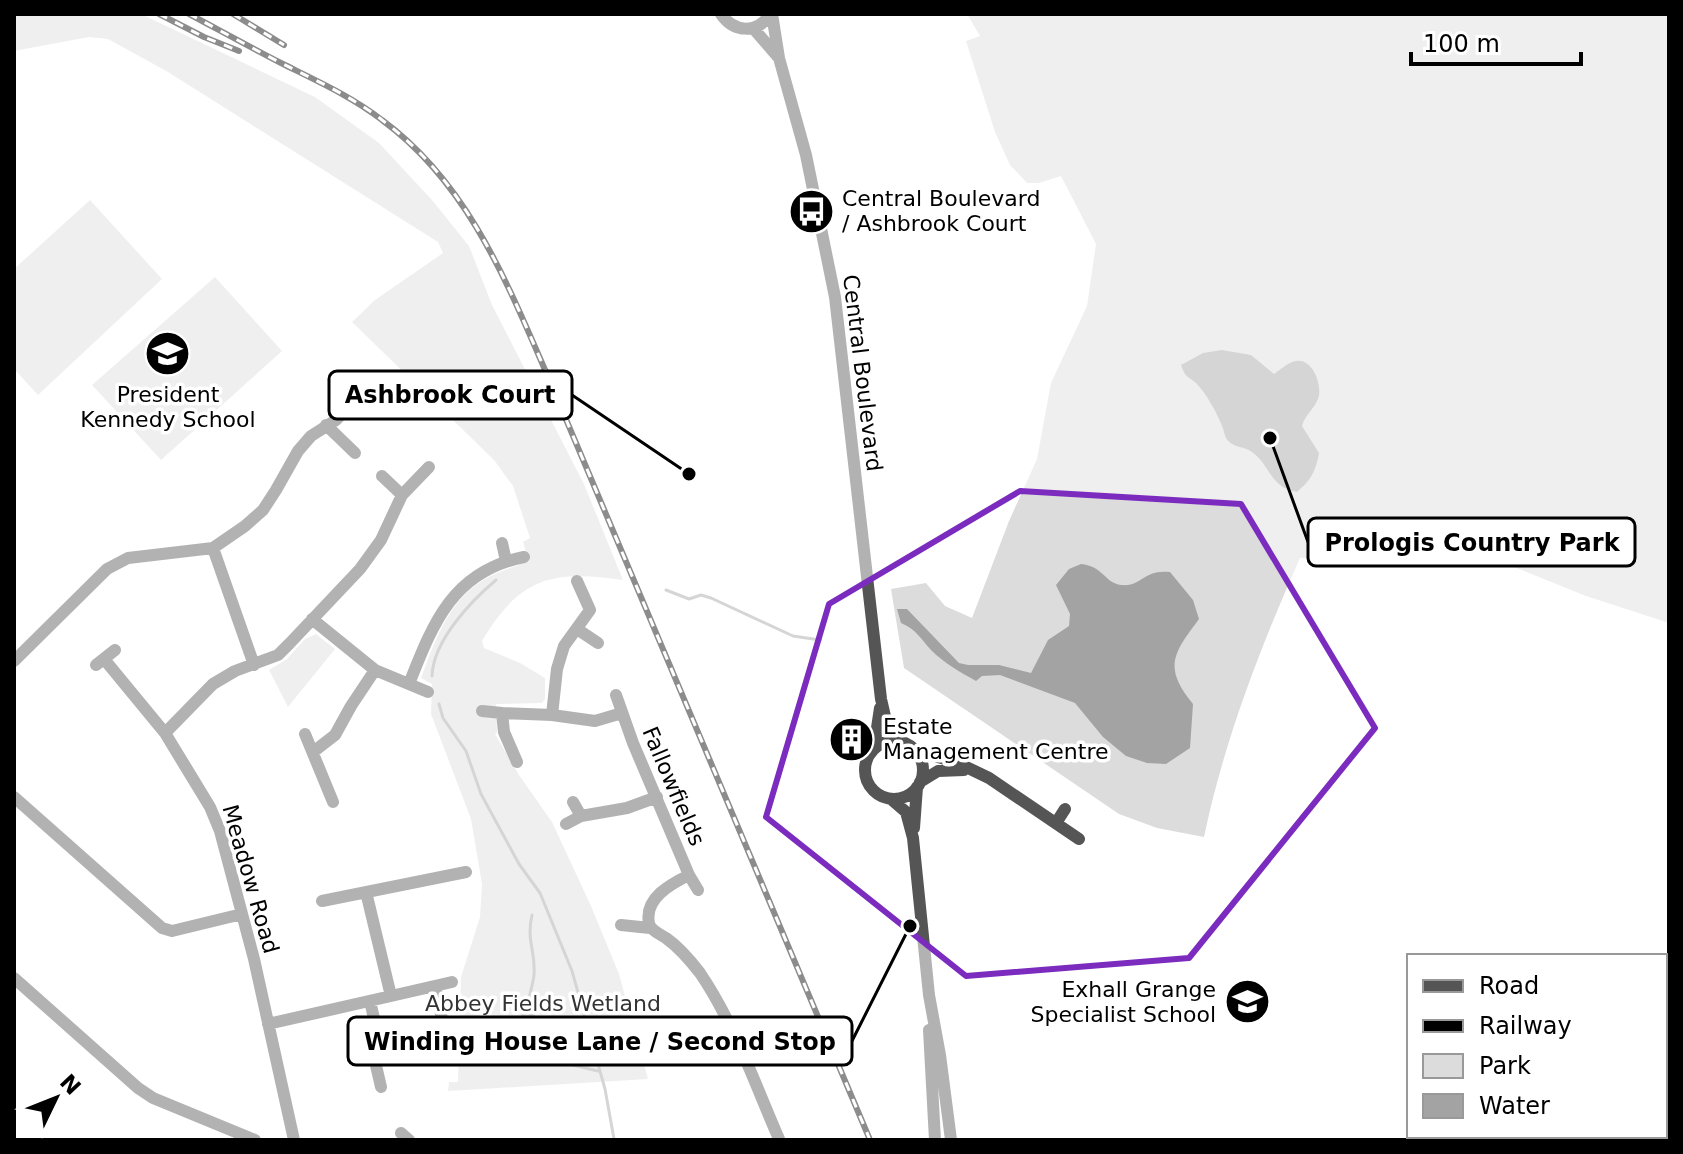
<svg xmlns="http://www.w3.org/2000/svg" width="1683" height="1154" viewBox="0 0 1683 1154" font-family="'DejaVu Sans',sans-serif">
  <rect width="100%" height="100%" fill="#fff"/>
  <path fill="#dcdcdc" d="M14 14H141L315 97 379 143 432 200 469 246 492 305 584 484 623 580C552 570 520 577 482 641L484 648 520 663 545 678V699L542 703 496 704 497 733 495 734 519 775 552 822 591 906 619 974 648 1079 448 1091 449 1082H458L461 977 480 917 482 884 471 819 431 714 432 684 421 678C433 646 447 605 476 585 492 573 511 568 529 561L523 542 530 538 513 486 494 460 352 322 375 300 443 253 438 242 168 72 108 39 89 37 14 51Z
    M967 14 1026 16 1029 14H1669V623L1586 596 1499 561 1483 546 1477 559 1300 558C1260 648 1224 741 1204 837L1157 828 1119 814 904 668 891 589 926 583 945 606 972 618 1009 521 1037 459 1051 383 1087 306 1096 244 1061 176 1039 183H1027L1010 165 995 132 966 41 980 36Z
    M90 200 162 279 38 395 14 369V269Z
    M215 277 282 351 161 460 92 385Z
    M316 634 335 649 288 707 269 670 287 659 305 639Z"/>
  <path fill="#a3a3a3" d="M1222 350 1251 355 1274 374C1280 370 1288 362 1296 361 1313 358 1323 386 1318 399 1314 409 1305 415 1302 426L1319 453C1316 471 1311 480 1297 492 1269 487 1272 467 1252 452 1244 446 1232 448 1226 438 1224 434 1224 430 1222 426 1217 413 1206 393 1196 383 1187 375 1186 379 1181 365L1203 353Z
    M1081 564C1103 566 1105 583 1121 585 1142 587 1143 569 1170 572L1193 600 1199 619C1173 654 1163 667 1193 704L1190 748 1166 764 1147 763 1126 756 1103 737 1075 703 1000 675 982 676 976 681C960 672 944 663 931 650 921 639 916 629 901 623L897 609H907L959 663 968 665H999L1031 673 1048 640 1069 626 1070 614 1056 585 1069 569Z
    M528 1000 531 1001 534 1013 560 1057 556 1061C542 1056 523 1059 513 1055L510 1040Z"/>
  <g fill="none" stroke-linecap="round" stroke-linejoin="round">
    <path stroke="#a3a3a3" stroke-width="3" d="M666 590 689 599 701 595 711 598 793 636 820 640
      M432 676C433 641 471 601 496 580
      M439 704 443 718 466 751 481 794 519 864 540 893 572 971 605 1089 614 1139
      M529 1001C530 991 533 984 534 975 536 951 526 942 532 915
      M556 1061 598 1071"/>
    <path stroke="#555" stroke-width="12" d="M721 14C734 33 758 34 770 14
      M772 14 779 58 806 155 835 297 881 699 887 725 900 741
      M753 28 779 58
      M326 425 355 453
      M402 495 429 467
      M502 543 506 561
      M213 548 254 665
      M312 619 375 670 428 692
      M577 629 598 643
      M104 659 165 733 210 807 220 831 254 959 294 1140
      M14 661 107 569 128 558 213 548 245 526 263 510 276 490 298 451 311 436 336 420 363 390
      M96 665 115 650
      M409 684C433 623 453 571 524 557
      M616 695 633 743 689 875 698 890
      M482 711 502 713
      M552 715 557 669 564 646 590 610 577 581
      M165 733 213 684 235 671 278 655 290 643 360 569 381 540 402 495 382 476
      M305 734 333 802
      M865 770a29 29 0 1 1 58 0a29 29 0 1 1-58 0Z
      M874 748 880 708
      M915 750 958 763 989 778 1079 839
      M313 752 335 735 351 706 375 670
      M517 762 504 732 502 713 552 715 595 721 622 713
      M920 782 938 771 964 770
      M14 797 162 928 172 931 242 914
      M891 799 906 812 913 838 929 995 940 1055 951 1140
      M573 802 581 816
      M1056 823 1065 809
      M566 824 581 816 627 808 657 797
      M914 828 917 787
      M689 875C671 884 644 898 649 923 650 930 660 934 666 938 680 948 690 960 700 973 734 1023 755 1084 779 1139
      M322 901 466 872
      M621 925 650 928
      M14 978 138 1088 153 1098 255 1140
      M435 986 446 1037
      M391 996 452 982
      M370 1001 376 1027 371 1044 381 1087
      M268 1024 391 996 366 892
      M929 1030 935 1140
      M401 1133 409 1140"/>
    <defs>
      <path id="rail" d="M159 14 204 37 239 51
        M189 14C219 30 250 47 281 63 315 80 351 96 382 120 469 184 507 283 549 379L870 1140
        M233 14 284 45"/>
    </defs>
    <use href="#rail" stroke="#000" stroke-width="6"/>
    <use href="#rail" stroke="#fff" stroke-width="3" stroke-dasharray="9" stroke-linecap="butt"/>
  </g>
  <path d="M0 0H1683V1154H0ZM1020 491 1241 504 1375 728 1189 958 966 976 766 817 829 604Z" fill="#fff" fill-opacity=".55" fill-rule="evenodd"/>
  <path fill="none" stroke="#7b2cbf" stroke-width="6" stroke-linejoin="round" d="M1020 491 1241 504 1375 728 1189 958 966 976 766 817 829 604Z"/>
  <defs>
    <symbol id="bus-disc" viewBox="-11 -11 22 22"><circle r="9.5" fill="#000" stroke="#fff"/><path d="M-5-6H5V4H4V6H2V4H-2V6H-4V4H-5ZM-3.5-4V0h7V-4ZM-3.5 1.2v1.5H-2V1.2ZM2 1.2v1.5H3.5V1.2Z" fill="#fff"/></symbol>
    <symbol id="school-disc" viewBox="-11 -11 22 22"><circle r="9.5" fill="#000" stroke="#fff"/><path d="M0-5L7-2L0 1L-7-2ZM-4 1L0 2.5L4 1V4Q0 6-4 4Z" fill="#fff"/></symbol>
    <symbol id="building-disc" viewBox="-11 -11 22 22"><circle r="9.5" fill="#000" stroke="#fff"/><path d="M-4-6H4V6H1V3H-1V6H-4ZM-2.5-4.3h1.7v1.8h-1.7ZM.8-4.3h1.7v1.8H.8ZM-2.5-1h1.7V.8h-1.7ZM.8-1h1.7V.8H.8Z" fill="#fff"/></symbol>
  </defs>
  <g fill-rule="evenodd">
    <use href="#bus-disc" x="786" y="186" width="51" height="51"/>
    <use href="#school-disc" x="142" y="328" width="51" height="51"/>
    <use href="#building-disc" x="826" y="714" width="51" height="51"/>
    <use href="#school-disc" x="1222" y="976" width="51" height="51"/>
  </g>
  <g text-anchor="middle" stroke-width="7" stroke-linejoin="round" paint-order="stroke">
    <g font-size="22" fill="#000" stroke="#fff" text-anchor="start">
      <text x="842" y="206">Central Boulevard<tspan x="842" dy="25">/ Ashbrook Court</tspan></text>
      <text x="168" y="402" text-anchor="middle">President<tspan x="168" dy="25">Kennedy School</tspan></text>
      <text x="883" y="734">Estate<tspan x="883" dy="25">Management Centre</tspan></text>
      <text x="1216" y="997" text-anchor="end">Exhall Grange<tspan x="1216" dy="25">Specialist School</tspan></text>
    </g>
    <g font-size="22" fill="#000" stroke="#fff">
      <text transform="translate(863 373) rotate(83)" y="8">Central Boulevard</text>
      <text transform="translate(674 786) rotate(67)" y="8">Fallowfields</text>
      <text transform="translate(251 879) rotate(74)" y="8">Meadow Road</text>
    </g>
    <g font-size="22" fill="#333" stroke="#fff">
      <text x="543" y="1011">Abbey Fields Wetland</text>
    </g>
  </g>
  <path fill="none" stroke="#000" stroke-width="3" d="M689 474L572 395M1270 438L1308 542M910 926L852 1041"/>
  <g fill="#000" stroke="#fff" stroke-width="3">
    <circle cx="689" cy="474" r="8"/>
    <circle cx="1270" cy="438" r="8"/>
    <circle cx="910" cy="926" r="8"/>
  </g>
  <g fill="#fff" stroke="#000" stroke-width="3">
    <rect x="329" y="371" width="243" height="48" rx="8"/>
    <rect x="1308" y="518" width="327" height="48" rx="8"/>
    <rect x="348" y="1017" width="504" height="48" rx="8"/>
  </g>
  <g font-size="24" text-anchor="middle" font-weight="bold" fill="#000">
    <text x="450" y="403">Ashbrook Court</text>
    <text x="1472" y="551">Prologis Country Park</text>
    <text x="600" y="1050">Winding House Lane / Second Stop</text>
  </g>
  <rect width="1683" height="1154" fill="none" stroke="#000000" stroke-width="32"/>
  <rect x="1407" y="954" width="260" height="184" fill="#ffffff" stroke="#999999" stroke-width="2"/>
  <rect x="1423" y="980" width="40" height="12" fill="#555555" stroke="#999999" stroke-width="2"/>
  <text x="1479" y="994" font-size="24" fill="#000000">Road</text>
  <rect x="1423" y="1020" width="40" height="12" fill="#000000" stroke="#999999" stroke-width="2"/>
  <text x="1479" y="1034" font-size="24" fill="#000000">Railway</text>
  <rect x="1423" y="1054" width="40" height="24" fill="#dcdcdc" stroke="#999999" stroke-width="2"/>
  <text x="1479" y="1074" font-size="24" fill="#000000">Park</text>
  <rect x="1423" y="1094" width="40" height="24" fill="#a3a3a3" stroke="#999999" stroke-width="2"/>
  <text x="1479" y="1114" font-size="24" fill="#000000">Water</text>
  <g transform="translate(56 1098) rotate(47)" stroke="#ffffff" stroke-width="6" paint-order="stroke">
  <path d="M0-6L14 30L0 20L-14 30Z" fill="#000000"/>
  <text y="-12" font-size="22" font-weight="bold" text-anchor="middle" fill="#000000">N</text>
  </g>
  <path d="M1411 52v12h170v-12" fill="none" stroke="#000000" stroke-width="4"/>
  <text x="1423" y="52" font-size="24" fill="#000000" stroke="#ffffff" stroke-width="6" paint-order="stroke">100 m</text>
</svg>
